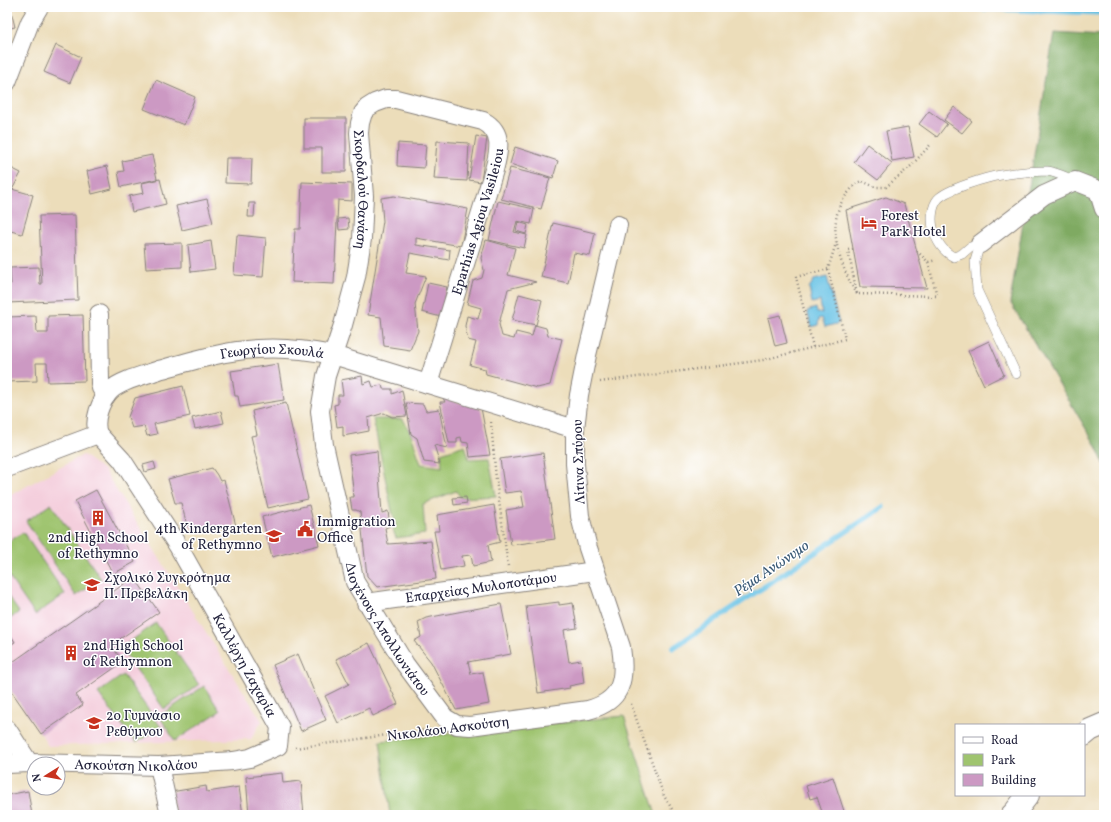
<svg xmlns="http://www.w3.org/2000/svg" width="1111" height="822" viewBox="0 0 1111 822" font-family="Vollkorn,serif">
  <rect width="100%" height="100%" fill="#fff"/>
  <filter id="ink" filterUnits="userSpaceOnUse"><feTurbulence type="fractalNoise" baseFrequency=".025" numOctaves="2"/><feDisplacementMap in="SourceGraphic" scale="8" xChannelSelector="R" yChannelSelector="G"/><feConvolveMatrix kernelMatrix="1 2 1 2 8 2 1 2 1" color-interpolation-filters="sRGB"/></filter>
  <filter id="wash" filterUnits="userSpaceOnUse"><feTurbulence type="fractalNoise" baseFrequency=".012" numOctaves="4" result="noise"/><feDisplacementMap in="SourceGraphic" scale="16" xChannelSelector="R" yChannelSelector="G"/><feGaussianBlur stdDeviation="0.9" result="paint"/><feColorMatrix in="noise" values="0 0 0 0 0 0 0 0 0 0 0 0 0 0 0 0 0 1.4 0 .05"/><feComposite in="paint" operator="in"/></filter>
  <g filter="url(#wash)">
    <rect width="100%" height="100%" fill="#ecddba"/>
    <path fill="#f4cfdd" d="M83 455 104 470 262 721 251 739 48 746 7 672V497Z"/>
    <path fill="#9fc46f" stroke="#607355" d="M373 419H403L411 434 421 464 442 467 441 453 465 445 469 459 489 458 496 496 461 498 456 491 423 504 425 534 396 538 393 530 396 525 392 511Z
      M51 504 101 579 76 596 26 521Z
      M23 532 65 594 35 615 7 574V543Z
      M7 595 19 612 7 621Z
      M156 623 199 685 164 709 121 648Z
      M123 675 161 727 136 743 98 693Z
      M204 686 220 711 175 741 159 716Z
      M624 716 656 815H390L380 741Z"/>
    <path fill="#7faa62" stroke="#50664e" d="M1054 33 1104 36V464L1095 444 1010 302Z"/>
    <path fill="#68c2e5" stroke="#457290" d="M827 277 839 323 825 327 822 318 819 319 818 325 812 327 807 311 816 308 817 313H822L820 301 812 303 809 288 814 280Z"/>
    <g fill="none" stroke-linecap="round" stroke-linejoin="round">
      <path stroke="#68c2e5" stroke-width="5.5" d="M939 7 1104 13
        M673 648 883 507"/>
    </g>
    <g id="blocks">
      <path fill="#cc99c3" d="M7 7H10L15 27 7 29Z
        M56 45 81 57 70 83 44 72Z
        M156 80 195 97 184 125 144 109Z
        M954 107 972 121 962 133 944 120Z
        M929 111 947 124 937 137 919 124Z
        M304 118H346V172H322V148H304Z
        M908 127 914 157 892 161 886 131Z
        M476 136 487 138 481 182 469 180Z
        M437 141 469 143 467 181 434 179Z
        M398 143 426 145 424 168 397 166Z
        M867 144 892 163 878 180 854 162Z
        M515 147 558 161 553 178 510 164Z
        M152 155 157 179 121 187 118 172 124 171 122 161Z
        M226 158H252L251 184 225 183Z
        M7 166 21 173 13 188 7 185Z
        M107 166 112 189 92 194 87 171Z
        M510 168 550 178 541 209 501 199Z
        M160 179 166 204 132 212 129 196 144 193 142 183Z
        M302 182 352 184V201L338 200 334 284 292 282 295 229H300Z
        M8 188 33 195 22 234 7 230V193Z
        M394 196 468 209 461 246 416 238V245L450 250 449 260 410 253 406 273 426 276 415 304 418 331 410 350 384 346 381 317 368 315 383 221 381 198Z
        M886 197 904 204 927 288 860 287 846 210Z
        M207 199 213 223 182 230 176 206Z
        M498 201 534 209 531 224 517 221 514 232 527 235 524 248 489 240Z
        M249 203H255L254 217H248Z
        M75 215 78 300 7 303V284H11L10 268 39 267 40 284H42L39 216Z
        M348 218 349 229 339 230 338 219Z
        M518 222 528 225 526 234 516 231Z
        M553 223 595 233 590 256 574 253 568 283 541 277Z
        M237 235 266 238 263 277 234 275Z
        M486 240 515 248 508 275 536 282 508 289 499 324 502 336 514 339 516 332 532 336 535 325 546 328 548 336 562 339 550 385 537 388 486 374 485 369 470 365 476 342 468 340 465 326 467 316 478 319 481 308 467 304 473 281 482 278 484 270 481 258Z
        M211 241 215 269 191 272 188 245Z
        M182 243V267L146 269 144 244Z
        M428 283 447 287 441 317 422 312Z
        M519 294 542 300 536 325 512 320Z
        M83 315 85 381 48 382 47 363H36L37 381 7 382V317L36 316 37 333H48V316Z
        M780 315 787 343 775 346 768 318Z
        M989 341 1004 375 984 385 968 351Z
        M278 364 284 400 240 407 238 396H235L231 371Z
        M362 376 363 384 371 381 373 387 382 385 383 389H392V394L402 390 407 416 392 417 384 413 368 418 369 431 343 436V426L337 427 334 405 338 404V395H343L341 380Z
        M183 386 190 416 154 424 157 434 147 436 144 426 132 428 128 417 135 398Z
        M443 398 481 408 490 455 470 457 468 443 462 442 461 437 457 438V443H449L440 402H445Z
        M286 403 308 499 268 508 251 436 257 435 252 411Z
        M406 403 423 404 426 411 439 409 447 448 434 445 440 464 424 462 417 438 411 434Z
        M221 411 224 423 195 429 192 418Z
        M377 451 382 513 388 511 390 526 385 528 388 544 431 541 436 579 377 587 367 576 360 512 356 510H352L350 497H354L349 455Z
        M543 453 555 539 511 545 506 510 524 507 521 491 505 493 500 459Z
        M154 462 156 469 145 472 143 465Z
        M212 468 217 475 220 481 224 480 236 526 200 533 187 525 181 503H175L168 479Z
        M96 490 135 562 113 574 75 501Z
        M466 497 467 503 454 505 453 498Z
        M309 505 319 545 272 557 262 517Z
        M494 505 500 542 488 545 491 562 473 566 471 555 462 556 464 566 441 570 434 531H439L437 515Z
        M134 577 159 612 111 645 123 662 76 695 83 705 41 734 7 685V666Z
        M559 602V605L573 603 577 628 564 630 569 662 581 660 584 683 569 686 570 688 538 693 526 606Z
        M501 604 511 654 468 662 471 674 483 672 489 704 456 710 431 662 414 641 421 637 418 622 426 618Z
        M7 629 15 642 7 647Z
        M369 643 398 704 373 716 369 708 338 723 325 696 349 684 336 659Z
        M298 654 326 720 301 731 273 665Z
        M282 773 283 783 301 781 304 815H249L246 777Z
        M833 777 844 811 831 815H823L817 797 810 799 806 786Z
        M206 786 207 792 239 787 243 815H175L171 792Z
        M28 791 32 815H7V795Z"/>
    </g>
  </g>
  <g filter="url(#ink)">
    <use href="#blocks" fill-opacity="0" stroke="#87807a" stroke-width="1"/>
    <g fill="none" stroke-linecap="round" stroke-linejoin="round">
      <defs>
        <path id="service" d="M980 244 970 247 962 254 954 257C942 251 936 241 933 228 931 219 932 206 938 199 947 189 988 177 1001 175 1013 173 1036 171 1047 171 1056 172 1066 177 1073 180
          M980 244 975 261 977 290 1016 374"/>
        <g id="minor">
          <path d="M7 82 30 22 39 7"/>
          <path d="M980 244 1044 195 1075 181 1098 190 1104 209"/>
          <path d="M99 314 100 383 101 388 106 396"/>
          <path id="s1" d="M428 384 494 170C499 152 504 132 483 121L396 99H386L375 103 367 108 363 113 360 123 359 133 364 196 362 239 356 277 343 325 326 376 320 411 324 445 355 582 405 664 445 718 457 725 470 726 588 710C622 701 626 680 621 647L588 548 580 516 575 464V429L579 395 587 355 618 225"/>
          <path id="s2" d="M7 468 98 434C93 420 100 401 111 390 122 380 145 375 159 370 191 361 223 351 257 349 283 347 308 350 333 355L575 429"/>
          <path id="s3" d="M366 603 595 571"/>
          <path d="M7 729 29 763"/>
          <path id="s4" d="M7 764 29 763 159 766 233 761 250 758 278 746 280 727 178 546 122 460 98 434"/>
          <path d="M159 766 170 815"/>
        </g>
        <path id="tertiary" d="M1084 735 1090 730 1104 724
          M1012 815 1015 812 1028 795"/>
      </defs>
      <use href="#service" stroke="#87807a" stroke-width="10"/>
      <use href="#minor" stroke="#87807a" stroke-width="20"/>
      <use href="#tertiary" stroke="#87807a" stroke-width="24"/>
      <path stroke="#87807a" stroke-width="2.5" stroke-dasharray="1 3" stroke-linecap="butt" d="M853 249 848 250 857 294 937 296 928 262
        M917 251 928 262 936 260
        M857 294C840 267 823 221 848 193 853 187 855 183 862 181L875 187H886L911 166 931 144
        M813 347 796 277 828 269
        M600 382 763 360 845 339 828 269 837 240
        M491 422 496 479 508 566
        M631 704 664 796 672 809 674 815
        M295 748 430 729"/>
      <use href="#service" stroke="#fff" stroke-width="9"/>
      <use href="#minor" stroke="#fff" stroke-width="18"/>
      <use href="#tertiary" stroke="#fff" stroke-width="22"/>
    </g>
  </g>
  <defs>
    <symbol id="hotel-bare" viewBox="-9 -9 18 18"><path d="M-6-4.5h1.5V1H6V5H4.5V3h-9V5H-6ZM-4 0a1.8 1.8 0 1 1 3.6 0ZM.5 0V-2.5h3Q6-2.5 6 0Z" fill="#c8321e" stroke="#fff" stroke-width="2.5" paint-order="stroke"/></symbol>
    <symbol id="building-bare" viewBox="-9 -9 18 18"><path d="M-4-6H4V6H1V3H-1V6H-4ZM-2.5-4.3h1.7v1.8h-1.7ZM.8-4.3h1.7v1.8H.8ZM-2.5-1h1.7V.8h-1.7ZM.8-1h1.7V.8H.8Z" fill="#c8321e" stroke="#fff" stroke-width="2.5" paint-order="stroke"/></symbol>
    <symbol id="civic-bare" viewBox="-9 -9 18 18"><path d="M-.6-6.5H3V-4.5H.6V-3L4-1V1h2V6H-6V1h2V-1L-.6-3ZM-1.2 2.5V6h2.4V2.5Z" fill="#c8321e" stroke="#fff" stroke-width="2.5" paint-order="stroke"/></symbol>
    <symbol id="school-bare" viewBox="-9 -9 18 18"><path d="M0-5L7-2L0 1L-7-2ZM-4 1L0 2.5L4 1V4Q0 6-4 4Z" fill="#c8321e" stroke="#fff" stroke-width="2.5" paint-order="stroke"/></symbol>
  </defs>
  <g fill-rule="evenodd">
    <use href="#hotel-bare" x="858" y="212" width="22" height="22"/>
    <use href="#building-bare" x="87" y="507" width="22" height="22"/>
    <use href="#civic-bare" x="294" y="518" width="22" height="22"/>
    <use href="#school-bare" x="263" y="525" width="22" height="22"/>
    <use href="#school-bare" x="81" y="574" width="22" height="22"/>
    <use href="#building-bare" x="60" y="642" width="22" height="22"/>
    <use href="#school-bare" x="83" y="712" width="22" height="22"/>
  </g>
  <g text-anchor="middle" stroke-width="3" stroke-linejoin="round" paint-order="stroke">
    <g font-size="14" fill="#22223b" stroke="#fff">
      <text dy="5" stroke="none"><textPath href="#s1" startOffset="484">Σκορδαλού Θανάση</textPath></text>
      <text dy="5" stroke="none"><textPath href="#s1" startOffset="170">Eparhias Agiou Vasileiou</textPath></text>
      <text dy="5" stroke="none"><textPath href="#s2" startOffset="313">Γεωργίου Σκουλά</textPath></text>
      <text transform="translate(578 462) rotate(-92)" y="5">Λίτινα Σπύρου</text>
      <text dy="5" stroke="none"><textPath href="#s3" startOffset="116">Επαρχείας Μυλοποτάμου</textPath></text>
      <text dy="5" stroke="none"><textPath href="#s1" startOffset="942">Διογένους Απολλωνιάτου</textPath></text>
      <text transform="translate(245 665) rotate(61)" y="5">Καλλέργη Ζαχαρία</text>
      <text transform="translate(448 728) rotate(-7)" y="5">Νικολάου Ασκούτση</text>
      <text dy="5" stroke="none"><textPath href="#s4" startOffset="129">Ασκούτση Νικολάου</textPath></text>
    </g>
    <g font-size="14" fill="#22223b" stroke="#fff" text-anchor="start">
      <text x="881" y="220">Forest<tspan x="881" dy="16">Park Hotel</tspan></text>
      <text x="317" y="526">Immigration<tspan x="317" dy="16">Office</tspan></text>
      <text x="262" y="533" text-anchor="end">4th Kindergarten<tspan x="262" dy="16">of Rethymno</tspan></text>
      <text x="98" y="542" text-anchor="middle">2nd High School<tspan x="98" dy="16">of Rethymno</tspan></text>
      <text x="104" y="582">Σχολικό Συγκρότημα<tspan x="104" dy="16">Π. Πρεβελάκη</tspan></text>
      <text x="83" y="650">2nd High School<tspan x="83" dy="16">of Rethymnon</tspan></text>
      <text x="106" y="720">2ο Γυμνάσιο<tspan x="106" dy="16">Ρεθύμνου</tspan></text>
    </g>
    <g font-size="15" font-style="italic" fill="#3a5a76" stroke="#fff">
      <text transform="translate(771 568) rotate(-34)" y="5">Ρέμα Ανώνυμο</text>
    </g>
  </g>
  <rect width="1111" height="822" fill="none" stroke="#fff" stroke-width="24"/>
  <rect x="955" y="724" width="130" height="72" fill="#ffffff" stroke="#a7a7b1"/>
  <rect x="963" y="737" width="20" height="6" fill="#ffffff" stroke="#a7a7b1"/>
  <text x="991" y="744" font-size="12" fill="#22223b">Road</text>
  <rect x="963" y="754" width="20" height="12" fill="#9fc46f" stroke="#a7a7b1"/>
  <text x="991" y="764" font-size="12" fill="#22223b">Park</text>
  <rect x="963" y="774" width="20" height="12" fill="#cc99c3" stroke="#a7a7b1"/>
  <text x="991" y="784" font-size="12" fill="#22223b">Building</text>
  <g transform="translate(46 776) rotate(259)"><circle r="19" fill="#ffffff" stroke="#a7a7b1"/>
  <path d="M0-3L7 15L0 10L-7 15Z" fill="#c8321e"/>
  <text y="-6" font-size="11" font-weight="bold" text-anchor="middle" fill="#22223b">N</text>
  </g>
</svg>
